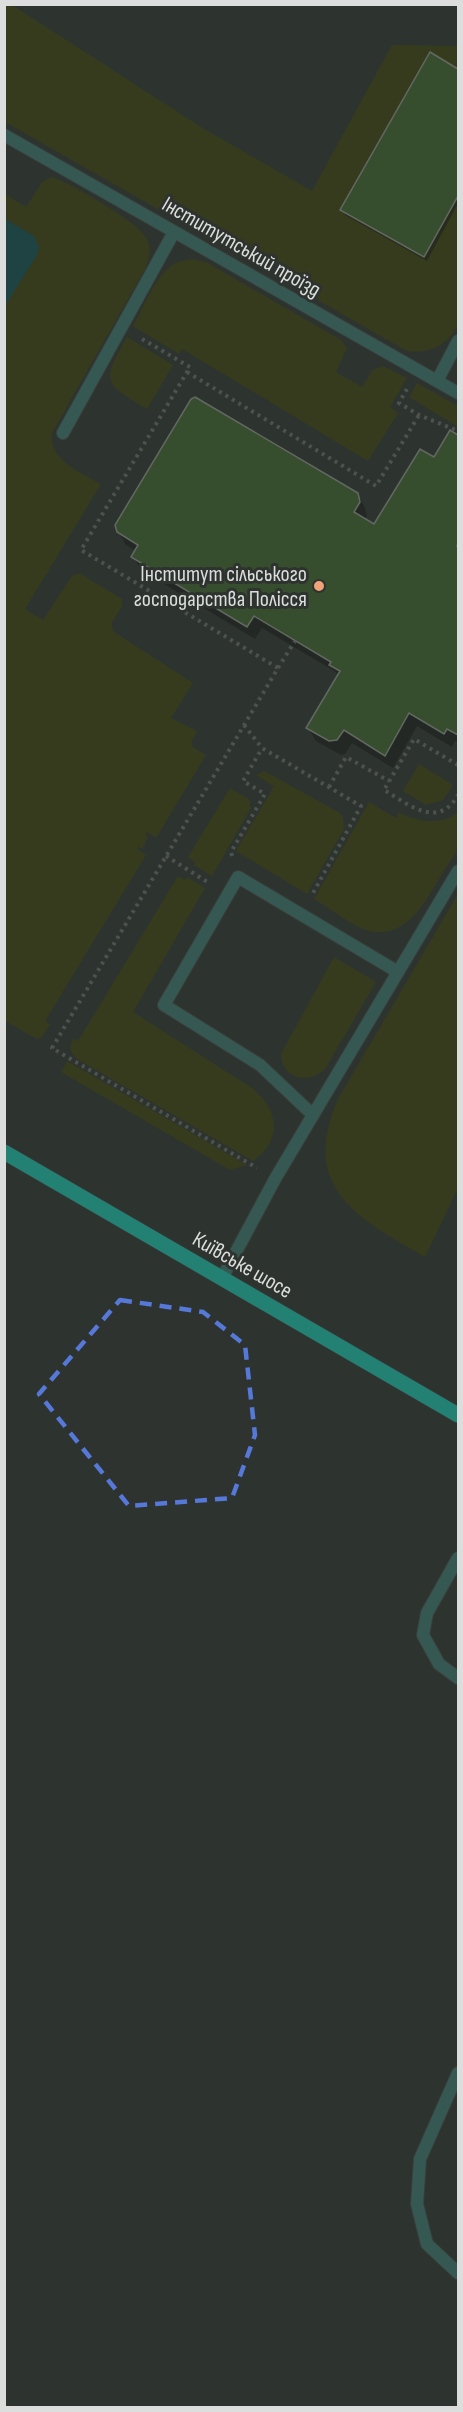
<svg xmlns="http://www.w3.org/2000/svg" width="463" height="2412" viewBox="0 0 463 2412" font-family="'Sofia Sans Condensed',sans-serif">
  <rect width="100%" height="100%" fill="#2e3330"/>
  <path fill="#40460a" d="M5 5H12L201 127 312 191 392 45 458 46V69L430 53 341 210 424 257 458 196V325C447 345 431 354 407 351L5 122Z
    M52 177C71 183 140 223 147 239 152 248 149 258 146 267L52 433C47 459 81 473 101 484L25 609 43 620 72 576 79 573 119 597 122 599V606L111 624 114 632 193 683 171 718 197 731 191 742 193 747 206 755 156 838 147 832 145 835 148 837 142 849 138 847 137 849 146 855 45 1021 50 1024 42 1037 37 1039 5 1021 4 306 37 255 39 247 34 236 5 219V194L26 207 42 182Z
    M193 259 206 262 341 340 347 348 336 372 362 387 373 370 383 366 407 378 390 407 398 413 368 461 182 349 179 354 133 326C142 310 156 276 171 266 177 261 186 260 193 259Z
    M127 337 173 365 147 409C103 382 101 383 127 337Z
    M417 383 458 406V427L409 397Z
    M419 764 453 785 443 800 426 805 403 791Z
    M264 771 340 813 343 817 344 829 307 894 236 851 274 786 256 775Z
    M230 788 249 799 251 808 212 876 194 865 195 862 188 857Z
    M369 802 396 818 399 812C416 822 442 826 458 812 459 823 460 834 458 845 457 854 448 864 443 872 428 897 410 936 374 932 354 929 332 909 314 899Z
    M178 876 185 880 187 877 205 888 133 1012 252 1088C279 1110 283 1140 253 1161L79 1060C71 1054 68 1048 73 1039L78 1041Z
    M458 894V1188L425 1257C357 1218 299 1188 338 1099Z
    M334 957 376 982 325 1069C308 1085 282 1079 281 1054Z
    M67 1061 247 1165 230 1170 61 1072Z"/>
  <path fill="#0e555a" d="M5 219 34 236 39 247 37 255 5 306Z"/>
  <path fill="#0007" d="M430 54 458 70V204L427 261 345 215 342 210Z
    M451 432 458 437V743L455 741 452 747 417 726 393 768 352 743 345 754 341 755 316 741 308 728 338 677 336 672 262 628 255 639 141 570 133 557 136 551 126 545 118 531 357 494 365 508 367 516 364 520 375 527 435 459Z"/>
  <path fill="#416f2d" stroke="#a5a8a3" stroke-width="1.5" d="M430 52 458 69V196L424 257 340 210Z
    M195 397 358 493 360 502 354 512 374 524 420 449 434 457 450 430 458 435V543L457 546 458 548V735L447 729 444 734 409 713 385 756 344 730 337 740 329 741 306 728 340 671 329 665 331 662 254 616 247 627 131 557 138 545 117 532 115 525 191 399Z"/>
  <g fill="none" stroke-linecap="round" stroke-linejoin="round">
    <defs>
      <path id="lane" d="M437 381 458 341
        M63 433 174 232
        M313 1115 260 1065 164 1005 238 877 398 972"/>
      <path id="street" d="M4 135 458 393
        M222 1278 275 1179 458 871
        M458 1558 427 1613 423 1635 439 1664 458 1678
        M458 2073 420 2159 417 2204 427 2244 458 2273"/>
      <path id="primary" d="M4 1152 458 1415"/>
    </defs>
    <use href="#lane" stroke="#4a4e4c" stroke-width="14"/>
    <use href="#street" stroke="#4a4e4c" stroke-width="14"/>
    <use href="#primary" stroke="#4a4e4c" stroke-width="16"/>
    <path stroke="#747876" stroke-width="4" stroke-dasharray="3 4.5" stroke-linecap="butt" d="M142 339 190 367 81 550 278 668 52 1048 257 1168
      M187 372 376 486 419 415
      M407 389 399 403 419 415 458 431
      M278 668 295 641
      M244 725 262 748 361 806 312 895
      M458 765 414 739 384 790C408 804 438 830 458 795
      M329 787 346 757 389 781
      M166 856 209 883
      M232 856 231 852 265 794 243 781 262 748"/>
    <use href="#lane" stroke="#3f887c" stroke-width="12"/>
    <use href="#street" stroke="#3f887c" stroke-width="12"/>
    <use href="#primary" stroke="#17dfc7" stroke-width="15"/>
  </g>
  <path d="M0 0H463V2412H0ZM120 1300 203 1312 245 1345 255 1435 232 1498 129 1506 39 1394Z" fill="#2e3330" fill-opacity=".55" fill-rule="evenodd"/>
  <path fill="none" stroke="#5679d9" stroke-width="4.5" stroke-dasharray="12 8" stroke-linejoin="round" d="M120 1300 203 1312 245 1345 255 1435 232 1498 129 1506 39 1394Z"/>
  <circle fill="#efa378" stroke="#2e3330" stroke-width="2" cx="319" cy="586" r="6"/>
  <g text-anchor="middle" stroke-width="6" stroke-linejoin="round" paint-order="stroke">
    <g font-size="22" fill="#dbdedc" stroke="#2e3330">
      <text transform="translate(242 246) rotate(30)" y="8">Інститутський проїзд</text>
      <text transform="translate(243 1264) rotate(30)" y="8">Київське шосе</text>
    </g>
    <g font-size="22" fill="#dbdedc" stroke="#2e3330" text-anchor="end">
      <text x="307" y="581">Інститут сільського<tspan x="307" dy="25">господарства Полісся</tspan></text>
    </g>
  </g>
  <rect width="463" height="2412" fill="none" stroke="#dbdedc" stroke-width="12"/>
</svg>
